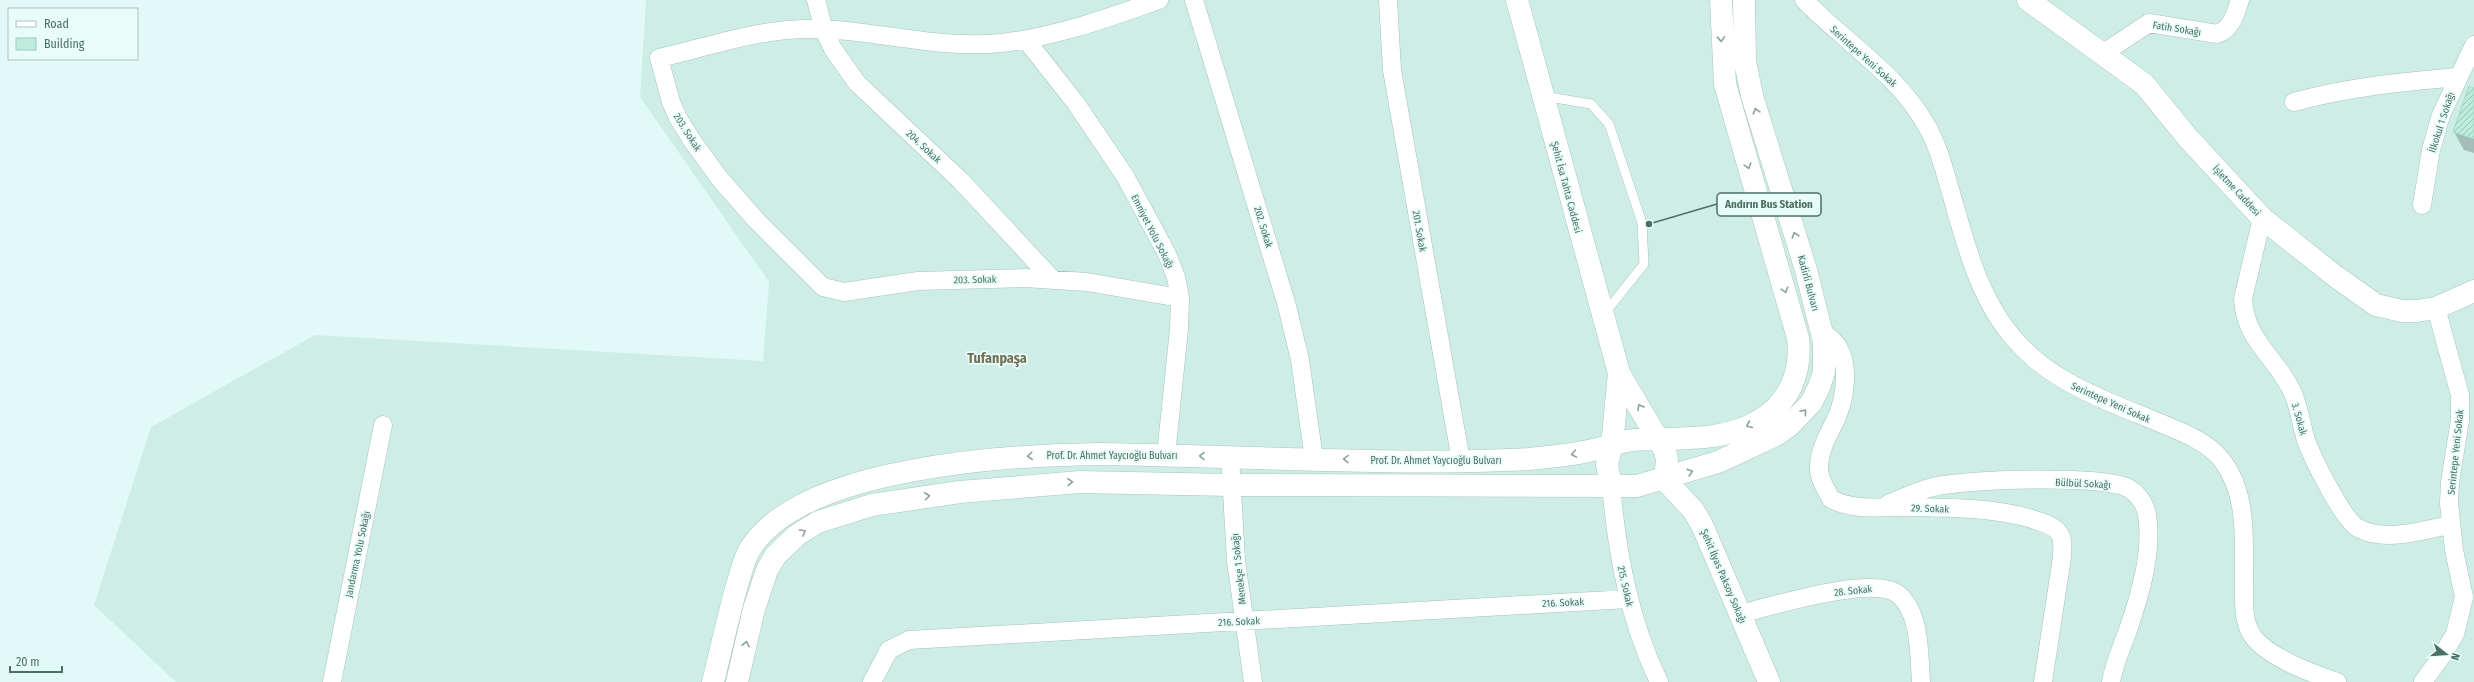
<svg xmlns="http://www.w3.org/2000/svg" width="2474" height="682" viewBox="0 0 2474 682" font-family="'Fira Sans Condensed',sans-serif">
  <defs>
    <pattern id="building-hatch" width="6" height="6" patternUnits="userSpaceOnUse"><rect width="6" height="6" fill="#bcecdc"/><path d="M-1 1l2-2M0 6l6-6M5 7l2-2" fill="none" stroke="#9bc3b6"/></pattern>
  </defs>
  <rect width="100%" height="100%" fill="#e2faf7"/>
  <path fill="#cfede7" d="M646 0H2474V682H176L94 605 151 427 315 335 763 361 769 282 640 97Z"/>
  <path fill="#0003" d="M2474 89V153L2464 150 2454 132Z"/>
  <path fill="url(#building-hatch)" stroke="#9eddc7" d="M2469 86 2474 88V139L2453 132Z"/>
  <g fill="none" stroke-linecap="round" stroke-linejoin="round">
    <defs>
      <path id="lane" d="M1543 96 1591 104 1609 124 1642 223 1644 264 1605 313"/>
      <path id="street" d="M816 0 824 30 833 49 857 83 961 181 1053 280
        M1159 0C1107 18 1056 37 1001 43 935 50 871 28 805 29 756 30 707 47 659 58L671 102 678 118 693 142 720 179 756 220 823 287 844 292 918 281 1025 278 1087 282 1180 298
        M1194 0 1287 306 1300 360 1314 459
        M1388 0 1392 70 1461 461
        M1804 0C1844 41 1896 73 1925 123 1938 144 1944 169 1951 193 1966 245 1979 300 2016 341 2052 382 2104 400 2153 420 2176 430 2205 439 2221 459 2250 495 2243 546 2244 590 2244 606 2243 625 2255 639 2272 659 2312 673 2337 682
        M1026 40 1075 102 1125 176 1167 254 1176 277 1180 298 1179 329 1166 455
        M2102 54 2149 23 2217 34C2232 29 2235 14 2240 0
        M2294 102C2348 87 2402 82 2457 77
        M2422 205 2431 150 2441 115 2474 45
        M2262 218 2243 299C2245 340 2275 356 2292 391 2299 406 2301 424 2306 440 2312 457 2343 520 2358 528 2386 543 2421 530 2450 525
        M1821 330C1826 335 1835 341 1838 347 1850 367 1845 399 1836 419 1828 436 1818 451 1819 471 1820 481 1827 491 1831 499 1854 511 1881 507 1906 507 1948 508 1992 507 2032 519 2041 522 2054 525 2059 533 2064 539 2062 549 2062 557L2043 682
        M1230 456 1236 561 1253 682
        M1611 485C1617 553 1629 620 1659 682
        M1888 504C1903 498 1917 491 1933 487 1965 479 2097 475 2126 487 2137 492 2145 503 2147 515 2153 552 2140 595 2128 630 2122 647 2114 664 2111 682
        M1740 614C1772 606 1875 574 1899 595 1921 614 1919 656 1921 682
        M332 682 383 425
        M872 682 889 650 909 640 1628 599
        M2423 682 2443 654 2455 634 2464 597 2454 550 2449 503 2450 482 2460 420V395L2436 308"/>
      <path id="secondary" d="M1517 0 1619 373 1665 451 1667 460 1665 480 1693 510 1702 525 1769 682
        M2028 0 2144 84 2188 138 2262 218 2335 276 2376 305 2402 311H2417L2436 308 2474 291
        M1611 485 1607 464 1612 445 1619 373
        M713 682C721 650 728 617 737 585 741 573 744 559 750 549 801 466 1012 455 1101 454 1243 456 1387 466 1529 459 1550 457 1572 455 1593 450 1607 447 1620 441 1634 440 1676 437 1719 443 1757 422 1789 405 1802 372 1798 338L1725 84 1721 0
        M737 682 754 609 767 570 776 555 797 535 818 522 872 505 960 492 1080 482 1231 485 1637 486 1718 462 1776 435 1789 426 1811 403 1819 387 1824 372V342L1806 270 1752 96 1745 61 1744 0"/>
    </defs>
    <use href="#lane" stroke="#a5c4bb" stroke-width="10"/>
    <use href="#street" stroke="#a5c4bb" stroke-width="19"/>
    <use href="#secondary" stroke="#a4c7bd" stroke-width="23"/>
    <use href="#lane" stroke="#fff" stroke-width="9"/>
    <use href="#street" stroke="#fff" stroke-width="18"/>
    <use href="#secondary" stroke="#fff" stroke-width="22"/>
  </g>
  <defs><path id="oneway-chevron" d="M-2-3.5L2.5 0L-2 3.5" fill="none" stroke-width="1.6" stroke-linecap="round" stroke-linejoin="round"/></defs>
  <g stroke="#8aa198">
    <use href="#oneway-chevron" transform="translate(1721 39) rotate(88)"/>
    <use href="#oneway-chevron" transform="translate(1756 111) rotate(-107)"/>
    <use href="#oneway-chevron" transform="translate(1748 166) rotate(73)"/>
    <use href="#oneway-chevron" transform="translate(1795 235) rotate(-107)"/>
    <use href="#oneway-chevron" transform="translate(1785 290) rotate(73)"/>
    <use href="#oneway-chevron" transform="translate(1640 407) rotate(-121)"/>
    <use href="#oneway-chevron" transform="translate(1804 412) rotate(-50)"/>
    <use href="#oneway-chevron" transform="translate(1749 425) rotate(157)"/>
    <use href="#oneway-chevron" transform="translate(1574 454) rotate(170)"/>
    <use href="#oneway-chevron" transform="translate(1030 456) rotate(175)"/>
    <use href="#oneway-chevron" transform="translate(1202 456) rotate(-179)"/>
    <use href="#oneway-chevron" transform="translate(1346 459) rotate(-179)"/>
    <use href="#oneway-chevron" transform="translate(1690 472) rotate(-17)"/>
    <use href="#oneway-chevron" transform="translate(1070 482) rotate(-2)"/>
    <use href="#oneway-chevron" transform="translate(927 496) rotate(-7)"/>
    <use href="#oneway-chevron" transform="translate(803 532) rotate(-31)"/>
    <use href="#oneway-chevron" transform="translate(746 644) rotate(-77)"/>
  </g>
  <g text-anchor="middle" stroke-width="3.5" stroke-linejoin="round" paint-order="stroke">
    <g font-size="10" fill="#4b6f61" stroke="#e8fdfa">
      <text transform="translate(2177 28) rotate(9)" y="4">Fatih Sokağı</text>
      <text transform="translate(1864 56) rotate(42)" y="4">Serintepe Yeni Sokak</text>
      <text transform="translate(2441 122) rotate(-72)" y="4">İlkokul 1 Sokağı</text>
      <text transform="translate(688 132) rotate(58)" y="4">203. Sokak</text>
      <text transform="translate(924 146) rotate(43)" y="4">204. Sokak</text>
      <text transform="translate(1567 187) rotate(75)" y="4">Şehit İsa Tahta Caddesi</text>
      <text transform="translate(2237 190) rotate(47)" y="4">İşletme Caddesi</text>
      <text transform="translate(1264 227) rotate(73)" y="4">202. Sokak</text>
      <text transform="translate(1153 231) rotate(63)" y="4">Emniyet Yolu Sokağı</text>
      <text transform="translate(1420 231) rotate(80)" y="4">201. Sokak</text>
      <text transform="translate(975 279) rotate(-1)" y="4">203. Sokak</text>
      <text transform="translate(1809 283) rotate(75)" y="4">Kadirli Bulvarı</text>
      <text transform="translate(2111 402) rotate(24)" y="4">Serintepe Yeni Sokak</text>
      <text transform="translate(2300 419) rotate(74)" y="4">3. Sokak</text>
      <text transform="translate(2455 452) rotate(-84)" y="4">Serintepe Yeni Sokak</text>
      <text x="1112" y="459">Prof. Dr. Ahmet Yaycıoğlu Bulvarı</text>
      <text x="1436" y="464">Prof. Dr. Ahmet Yaycıoğlu Bulvarı</text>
      <text transform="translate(2083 483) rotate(3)" y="4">Bülbül Sokağı</text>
      <text transform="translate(1930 508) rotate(2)" y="4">29. Sokak</text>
      <text transform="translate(357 554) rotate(-78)" y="4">Jandarma Yolu Sokağı</text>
      <text transform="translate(1238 569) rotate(-96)" y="4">Menekşe 1 Sokağı</text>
      <text transform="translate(1724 576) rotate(67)" y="4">Şehit İlyas Paksoy Sokağı</text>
      <text transform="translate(1626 586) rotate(77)" y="4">215. Sokak</text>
      <text transform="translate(1853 590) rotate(-6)" y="4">28. Sokak</text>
      <text transform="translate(1563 602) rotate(-3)" y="4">216. Sokak</text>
      <text transform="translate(1239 621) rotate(-3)" y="4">216. Sokak</text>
    </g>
    <g font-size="14" font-weight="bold" fill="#727052" stroke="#e8fdfa">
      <text x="997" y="363">Tufanpaşa</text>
    </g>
  </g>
  <path fill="none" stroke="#4b6f61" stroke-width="1.5" d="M1649 224L1717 204"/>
  <circle fill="#4b6f61" stroke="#e8fdfa" stroke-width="1.5" cx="1649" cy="224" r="4"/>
  <rect fill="#e8fdfa" stroke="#4b6f61" stroke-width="1.5" x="1717" y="193" width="104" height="23" rx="4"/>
  <g font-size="11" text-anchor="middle" font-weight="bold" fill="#4b6f61">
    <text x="1769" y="208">Andırın Bus Station</text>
  </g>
  <rect x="8" y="8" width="130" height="52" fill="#e8fdfa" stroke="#a9c4bd"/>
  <rect x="16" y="21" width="20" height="6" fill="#ffffff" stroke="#a9c4bd"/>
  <text x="44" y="28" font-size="12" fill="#4b6f61">Road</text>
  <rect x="16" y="38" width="20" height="12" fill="#bcecdc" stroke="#a9c4bd"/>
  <text x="44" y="48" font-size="12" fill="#4b6f61">Building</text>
  <g transform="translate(2446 654) rotate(107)" stroke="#e8fdfa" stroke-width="3" paint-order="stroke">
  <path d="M0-3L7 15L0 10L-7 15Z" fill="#4b6f61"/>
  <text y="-6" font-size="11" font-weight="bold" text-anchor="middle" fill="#4b6f61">N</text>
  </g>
  <path d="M10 666v6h52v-6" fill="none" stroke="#4b6f61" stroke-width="2"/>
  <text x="16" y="666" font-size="12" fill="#4b6f61" stroke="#e8fdfa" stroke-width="3" paint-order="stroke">20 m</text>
</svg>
